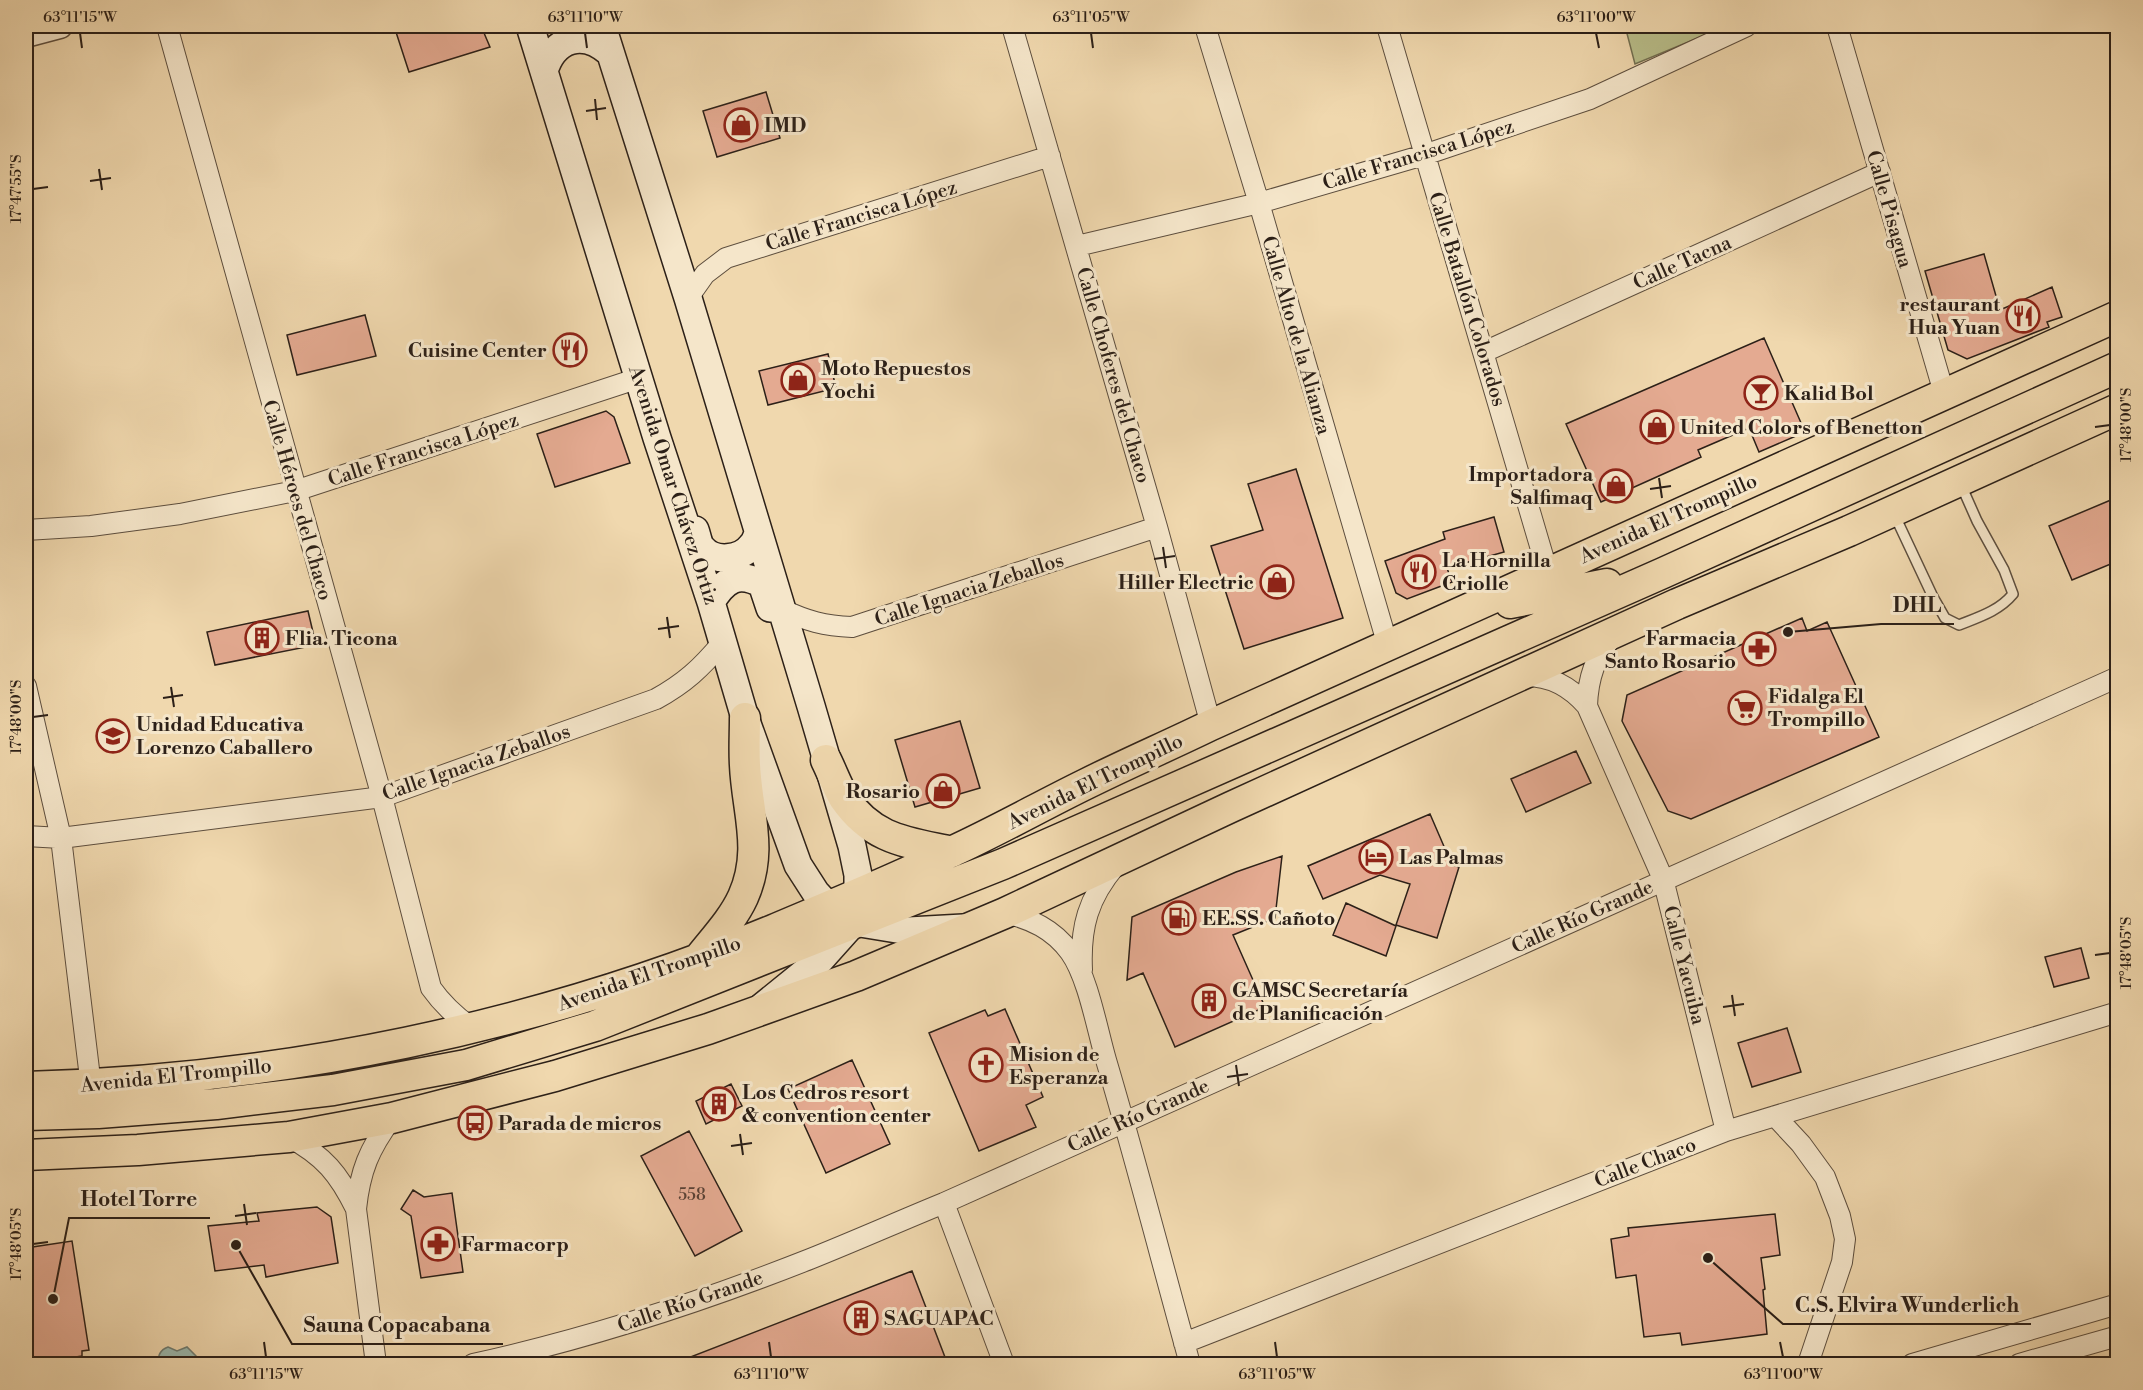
<svg xmlns="http://www.w3.org/2000/svg" width="2143" height="1390" viewBox="0 0 2143 1390" font-family="'Libre Bodoni',serif">
  <rect width="100%" height="100%" fill="#f0d8ae"/>
  <filter id="stains"><feTurbulence type="fractalNoise" baseFrequency=".00333" numOctaves="4"/><feColorMatrix values="0 0 0 0 .2 0 0 0 0 .09 0 0 0 0 .02 0 0 0 .5 -.17"/></filter>
  <radialGradient id="worn" r=".72"><stop offset=".6" stop-color="#630" stop-opacity="0"/><stop offset="1" stop-color="#630" stop-opacity=".3"/></radialGradient>
  <path fill="#b9bf8b" stroke="#727052" stroke-width="1.5" d="M1625 26H1727L1635 64Z"/>
  <path fill="#9ab9ae" stroke="#6e7c72" stroke-width="1.5" d="M168 1347 177 1351 187 1347 196 1356 194 1362 190 1364H159C157 1355 160 1350 168 1347Z"/>
  <path fill="#e4aa91" stroke="#2c2018" stroke-width="1.5" d="M394 26H481L490 47 409 72Z
    M766 92 780 138 717 157 703 111Z
    M1984 254 2000 310 2052 287 2062 317 2047 322 2049 327 1967 359 1948 350 1925 271Z
    M365 315 376 356 297 375 287 335Z
    M1764 338 1805 432 1759 452 1749 428 1698 450 1701 457 1601 502 1566 424Z
    M828 354 836 388 768 405 759 371Z
    M606 411 614 417 630 463 555 487 537 434Z
    M1296 469 1343 618 1244 649 1211 546 1263 530 1248 484Z
    M2118 497V561L2072 580 2049 526Z
    M1494 517 1504 552 1447 568 1452 582 1407 599 1396 593 1385 561 1445 539 1443 532Z
    M308 611 316 645 215 665 207 632Z
    M1802 618 1807 631 1827 622 1879 737 1691 819 1668 811 1622 721 1627 695Z
    M960 721 980 788 915 807 895 740Z
    M1576 751 1591 783 1526 812 1511 779Z
    M1430 814 1452 865 1459 867 1437 938 1396 925 1410 884 1380 875 1323 899 1308 866Z
    M1282 856 1275 918 1233 935 1265 1007 1175 1047 1143 973 1127 980 1132 917 1236 872Z
    M1346 903 1396 926 1386 956 1333 935Z
    M2081 948 2089 978 2054 987 2045 957Z
    M1005 1009 1043 1097 1026 1105 1036 1127 979 1151 929 1033 985 1010 988 1016Z
    M1787 1028 1801 1072 1752 1087 1738 1043Z
    M852 1060 890 1144 826 1173 788 1089Z
    M731 1084 742 1106 706 1124 696 1101Z
    M689 1131 742 1231 695 1256 641 1156Z
    M413 1190 424 1197 452 1193 463 1272 421 1278 411 1216 401 1209Z
    M317 1207 331 1217 338 1263 266 1277 264 1265 215 1271 208 1226 259 1221 257 1213Z
    M1775 1214 1780 1255 1761 1258 1765 1289 1763 1290 1767 1334 1682 1345 1680 1333 1644 1337 1636 1275 1616 1278 1611 1239 1629 1236 1628 1228Z
    M72 1241 89 1350 82 1351V1356L31 1364 30 1359 26 1360V1248Z
    M912 1271 948 1365H675V1363Z"/>
  <g fill="none" stroke-linecap="round" stroke-linejoin="round">
    <defs>
      <path id="service" d="M1895 516 1933 597 1945 618 1959 625C1979 617 1999 611 2013 594L2004 570 1977 521 1961 485"/>
      <path id="minor" d="M167 26 382 797 431 988C443 1005 455 1016 472 1028
        M1012 26 1157 527 1211 725
        M1205 26 1259 203 1388 646
        M1387 26 1548 573
        M1837 26 1944 393
        M1077 246 1259 203 1424 155 1590 99 1747 26
        M688 298 705 274 726 258 1050 156
        M1484 352 1880 172
        M26 530 91 526 180 514 295 491 639 378
        M781 609C807 621 824 626 852 627L1157 527
        M1523 676C1550 675 1570 686 1587 706L1663 879 1726 1131
        M26 686 61 838 91 1086
        M1587 706C1588 678 1595 656 1614 635
        M26 836 61 838 382 797 656 699C685 683 701 668 722 643
        M1005 913C1031 919 1053 929 1070 952 1088 977 1097 1029 1106 1060 1136 1161 1162 1263 1190 1364
        M1082 970C1080 927 1088 898 1116 865
        M1775 1116 1801 1144 1825 1177 1840 1216 1845 1239 1842 1262 1808 1364
        M289 1137C324 1156 339 1174 356 1209
        M944 1203 1004 1364
        M1184 1343 1726 1131 2118 1012
        M376 1364 356 1209C360 1171 369 1149 392 1118
        M473 1364C587 1339 701 1302 810 1259 855 1241 900 1221 944 1203L2118 677
        M1912 1364 2118 1304
        M2019 1364 2118 1336"/>
      <path id="tertiary" d="M26 35 60 26"/>
      <path id="secondary" d="M530 26 657 438 711 602 745 718 798 865 816 893 828 906 837 913 854 922 909 931 963 928
        M602 26 688 298 811 706 852 846 858 875V906L854 922 820 960 762 1007
        M544 71C554 38 583 29 609 52
        M695 530C697 535 698 544 702 548 714 563 741 560 752 545 755 542 757 536 758 533
        M711 602C725 579 738 571 762 584L770 608"/>
      <path id="primary" d="M1510 603 1607 584
        M826 760C832 772 837 786 844 798 873 840 906 842 952 852
        M700 957C715 938 733 919 743 897 764 850 747 812 745 765 744 749 745 734 745 718
        M26 1087C281 1080 536 1028 773 930 832 905 893 880 951 852 997 831 1041 806 1086 784 1128 763 1170 745 1211 725L2118 316
        M26 1115 98 1113 216 1104 333 1090 466 1065 595 1026 1003 864 1663 573 2118 367
        M26 1155 138 1150 289 1137 392 1118 555 1076 708 1029 856 976 1005 913 1231 807 1677 604 1849 531 2118 409"/>
    </defs>
    <use href="#service" stroke="#5d4e3e" stroke-width="12"/>
    <use href="#minor" stroke="#5d4e3e" stroke-width="22"/>
    <use href="#tertiary" stroke="#5d4e3e" stroke-width="27"/>
    <use href="#secondary" stroke="#2c2018" stroke-width="30"/>
    <use href="#primary" stroke="#2c2018" stroke-width="33"/>
    <use href="#service" stroke="#f5e6ca" stroke-width="9"/>
    <use href="#minor" stroke="#f5e6ca" stroke-width="20"/>
    <use href="#tertiary" stroke="#f5e6ca" stroke-width="24"/>
    <use href="#secondary" stroke="#f5e6ca" stroke-width="27"/>
    <use href="#primary" stroke="#f0d8ae" stroke-width="30"/>
  </g>
  <path fill="none" stroke="#2c2018" stroke-width="2" d="M80 33 82 48M585 33 587 48M1091 33 1093 48M1596 33 1599 48M595 99 597 120M586 111 606 108M99 169 102 190M90 181 111 178M33 189 48 187M2095 427 2110 425M1659 478 1662 498M1650 489 1671 486M1163 547 1166 568M1154 559 1175 556M667 617 670 638M658 629 679 626M171 687 174 707M163 698 183 695M33 717 48 715M2095 955 2110 953M1732 995 1735 1016M1723 1007 1744 1004M1236 1065 1239 1086M1227 1077 1248 1074M740 1134 743 1155M731 1146 752 1143M244 1204 247 1225M235 1216 256 1213M33 1244 48 1242M264 1342 266 1357M769 1342 771 1357M1275 1342 1277 1357M1780 1342 1783 1357"/>
  <defs>
    <symbol id="shop-ring" viewBox="-11 -11 22 22"><circle r="9.5" fill="#f5e6ca" stroke="#8f2418" stroke-width="1.5"/><path d="M-5-2.5h2.3a2.7 3.5 0 0 1 5.4 0H5L5.5 6h-11ZM-1.5-2.5h3a1.5 2.3 0 0 0-3 0Z" fill="#8f2418"/></symbol>
    <symbol id="restaurant-ring" viewBox="-11 -11 22 22"><circle r="9.5" fill="#f5e6ca" stroke="#8f2418" stroke-width="1.5"/><path d="M-5-6h1v4h1v-4h1v4h1v-4h1v5L-1.5 .5V6h-2V.5L-5-1ZM5-6V6H3V1.5H1.5Q1.5-4 5-6Z" fill="#8f2418"/></symbol>
    <symbol id="bar-ring" viewBox="-11 -11 22 22"><circle r="9.5" fill="#f5e6ca" stroke="#8f2418" stroke-width="1.5"/><path d="M-6-5H6L.8 .8V4.5H3.5V6h-7V4.5H-.8V.8Z" fill="#8f2418"/></symbol>
    <symbol id="building-ring" viewBox="-11 -11 22 22"><circle r="9.5" fill="#f5e6ca" stroke="#8f2418" stroke-width="1.5"/><path d="M-4-6H4V6H1V3H-1V6H-4ZM-2.5-4.3h1.7v1.8h-1.7ZM.8-4.3h1.7v1.8H.8ZM-2.5-1h1.7V.8h-1.7ZM.8-1h1.7V.8H.8Z" fill="#8f2418"/></symbol>
    <symbol id="pharmacy-ring" viewBox="-11 -11 22 22"><circle r="9.5" fill="#f5e6ca" stroke="#8f2418" stroke-width="1.5"/><path d="M-2-6h4v4h4v4h-4v4h-4v-4h-4v-4h4Z" fill="#8f2418"/></symbol>
    <symbol id="supermarket-ring" viewBox="-11 -11 22 22"><circle r="9.5" fill="#f5e6ca" stroke="#8f2418" stroke-width="1.5"/><path d="M-6-5.5h2.5l.6 2H6L4.5 2H-2.5L-4.4-4H-6ZM-1.5 3.2a1.3 1.3 0 1 0 .1 0ZM3 3.2a1.3 1.3 0 1 0 .1 0Z" fill="#8f2418"/></symbol>
    <symbol id="school-ring" viewBox="-11 -11 22 22"><circle r="9.5" fill="#f5e6ca" stroke="#8f2418" stroke-width="1.5"/><path d="M0-5L7-2L0 1L-7-2ZM-4 1L0 2.5L4 1V4Q0 6-4 4Z" fill="#8f2418"/></symbol>
    <symbol id="hotel-ring" viewBox="-11 -11 22 22"><circle r="9.5" fill="#f5e6ca" stroke="#8f2418" stroke-width="1.5"/><path d="M-6-4.5h1.5V1H6V5H4.5V3h-9V5H-6ZM-4 0a1.8 1.8 0 1 1 3.6 0ZM.5 0V-2.5h3Q6-2.5 6 0Z" fill="#8f2418"/></symbol>
    <symbol id="fuel-ring" viewBox="-11 -11 22 22"><circle r="9.5" fill="#f5e6ca" stroke="#8f2418" stroke-width="1.5"/><path d="M-5.5-6h7V0h2V4h1.3V-2.5L3-4.5l.8-.8L6-3V5H2.5V1h-1V6h-7ZM-4.2-4.7v3.2H.2V-4.7Z" fill="#8f2418"/></symbol>
    <symbol id="church-ring" viewBox="-11 -11 22 22"><circle r="9.5" fill="#f5e6ca" stroke="#8f2418" stroke-width="1.5"/><path d="M-1.2-6h2.4v3.5h3.3v2.4h-3.3V6h-2.4V-.1h-3.3v-2.4h3.3Z" fill="#8f2418"/></symbol>
    <symbol id="bus-ring" viewBox="-11 -11 22 22"><circle r="9.5" fill="#f5e6ca" stroke="#8f2418" stroke-width="1.5"/><path d="M-5-6H5V4H4V6H2V4H-2V6H-4V4H-5ZM-3.5-4V0h7V-4ZM-3.5 1.2v1.5H-2V1.2ZM2 1.2v1.5H3.5V1.2Z" fill="#8f2418"/></symbol>
  </defs>
  <g fill-rule="evenodd">
    <use href="#shop-ring" x="722" y="106" width="38" height="38"/>
    <use href="#restaurant-ring" x="2004" y="297" width="38" height="38"/>
    <use href="#restaurant-ring" x="551" y="331" width="38" height="38"/>
    <use href="#shop-ring" x="779" y="361" width="38" height="38"/>
    <use href="#bar-ring" x="1742" y="374" width="38" height="38"/>
    <use href="#shop-ring" x="1638" y="408" width="38" height="38"/>
    <use href="#shop-ring" x="1597" y="467" width="38" height="38"/>
    <use href="#restaurant-ring" x="1400" y="553" width="38" height="38"/>
    <use href="#shop-ring" x="1258" y="563" width="38" height="38"/>
    <use href="#building-ring" x="243" y="619" width="38" height="38"/>
    <use href="#pharmacy-ring" x="1740" y="630" width="38" height="38"/>
    <use href="#supermarket-ring" x="1726" y="689" width="38" height="38"/>
    <use href="#school-ring" x="94" y="717" width="38" height="38"/>
    <use href="#shop-ring" x="924" y="772" width="38" height="38"/>
    <use href="#hotel-ring" x="1357" y="838" width="38" height="38"/>
    <use href="#fuel-ring" x="1160" y="899" width="38" height="38"/>
    <use href="#building-ring" x="1190" y="982" width="38" height="38"/>
    <use href="#church-ring" x="967" y="1046" width="38" height="38"/>
    <use href="#building-ring" x="700" y="1085" width="38" height="38"/>
    <use href="#bus-ring" x="456" y="1104" width="38" height="38"/>
    <use href="#pharmacy-ring" x="419" y="1225" width="38" height="38"/>
    <use href="#building-ring" x="842" y="1299" width="38" height="38"/>
  </g>
  <g text-anchor="middle" stroke-width="6" stroke-linejoin="round" paint-order="stroke">
    <g font-size="16" fill="#5a4236">
      <text x="692" y="1200">558</text>
    </g>
    <g font-size="20" font-weight="bold" fill="#2c2018" stroke="#f5e6ca" text-anchor="start">
      <text x="764" y="132">IMD</text>
      <text x="2000" y="311" text-anchor="end">restaurant<tspan x="2000" dy="23">Hua Yuan</tspan></text>
      <text x="547" y="357" text-anchor="end">Cuisine Center</text>
      <text x="821" y="375">Moto Repuestos<tspan x="821" dy="23">Yochi</tspan></text>
      <text x="1784" y="400">Kalid Bol</text>
      <text x="1680" y="434">United Colors of Benetton</text>
      <text x="1593" y="481" text-anchor="end">Importadora<tspan x="1593" dy="23">Salfimaq</tspan></text>
      <text x="1442" y="567">La Hornilla<tspan x="1442" dy="23">Criolle</tspan></text>
      <text x="1254" y="589" text-anchor="end">Hiller Electric</text>
      <text x="285" y="645">Flia. Ticona</text>
      <text x="1736" y="645" text-anchor="end">Farmacia<tspan x="1736" dy="23">Santo Rosario</tspan></text>
      <text x="1768" y="703">Fidalga El<tspan x="1768" dy="23">Trompillo</tspan></text>
      <text x="136" y="731">Unidad Educativa<tspan x="136" dy="23">Lorenzo Caballero</tspan></text>
      <text x="920" y="798" text-anchor="end">Rosario</text>
      <text x="1399" y="864">Las Palmas</text>
      <text x="1202" y="925">EE.SS. Cañoto</text>
      <text x="1232" y="997">GAMSC Secretaría<tspan x="1232" dy="23">de Planificación</tspan></text>
      <text x="1009" y="1061">Mision de<tspan x="1009" dy="23">Esperanza</tspan></text>
      <text x="742" y="1099">Los Cedros resort<tspan x="742" dy="23">&amp; convention center</tspan></text>
      <text x="498" y="1130">Parada de micros</text>
      <text x="461" y="1251">Farmacorp</text>
      <text x="884" y="1325">SAGUAPAC</text>
    </g>
    <g font-size="20" fill="#2c2018" stroke="#f5e6ca">
      <text transform="translate(1418 154) rotate(-17)" y="7">Calle Francisca López</text>
      <text transform="translate(1890 209) rotate(74)" y="7">Calle Pisagua</text>
      <text transform="translate(861 215) rotate(-17)" y="7">Calle Francisca López</text>
      <text transform="translate(1682 262) rotate(-24)" y="7">Calle Tacna</text>
      <text transform="translate(1468 299) rotate(73)" y="7">Calle Batallón Colorados</text>
      <text transform="translate(1297 335) rotate(74)" y="7">Calle Alto de la Alianza</text>
      <text transform="translate(1114 375) rotate(74)" y="7">Calle Choferes del Chaco</text>
      <text transform="translate(423 449) rotate(-18)" y="7">Calle Francisca López</text>
      <text transform="translate(674 485) rotate(72)" y="7">Avenida Omar Chávez Ortiz</text>
      <text transform="translate(298 500) rotate(74)" y="7">Calle Héroes del Chaco</text>
      <text transform="translate(1668 518) rotate(-24)" y="7">Avenida El Trompillo</text>
      <text transform="translate(969 589) rotate(-18)" y="7">Calle Ignacia Zeballos</text>
      <text transform="translate(476 762) rotate(-19)" y="7">Calle Ignacia Zeballos</text>
      <text transform="translate(1095 781) rotate(-26)" y="7">Avenida El Trompillo</text>
      <text transform="translate(1582 916) rotate(-24)" y="7">Calle Río Grande</text>
      <text transform="translate(1685 965) rotate(76)" y="7">Calle Yacuiba</text>
      <text transform="translate(649 973) rotate(-19)" y="7">Avenida El Trompillo</text>
      <text transform="translate(176 1075) rotate(-6)" y="7">Avenida El Trompillo</text>
      <text transform="translate(1138 1115) rotate(-24)" y="7">Calle Río Grande</text>
      <text transform="translate(1645 1162) rotate(-21)" y="7">Calle Chaco</text>
      <text transform="translate(690 1301) rotate(-19)" y="7">Calle Río Grande</text>
    </g>
  </g>
  <path fill="none" stroke="#2c2018" stroke-width="2" d="M1788 632L1881 624H1954M53 1299L69 1218H210M1708 1258L1783 1324H2031M236 1245L292 1344H503"/>
  <g fill="#2c2018" stroke="#f5e6ca" stroke-width="2">
    <circle cx="1788" cy="632" r="6"/>
    <circle cx="53" cy="1299" r="6"/>
    <circle cx="1708" cy="1258" r="6"/>
    <circle cx="236" cy="1245" r="6"/>
  </g>
  <g font-size="21" text-anchor="middle" font-weight="bold" fill="#2c2018" stroke="#f5e6ca" stroke-width="6" stroke-linejoin="round" paint-order="stroke">
    <text x="1917" y="612">DHL</text>
    <text x="139" y="1206">Hotel Torre</text>
    <text x="1907" y="1312">C.S. Elvira Wunderlich</text>
    <text x="397" y="1332">Sauna Copacabana</text>
  </g>
  <rect width="2143" height="1390" fill="none" stroke="#f0d8ae" stroke-width="66"/>
  <rect x="33" y="33" width="2077" height="1324" fill="none" stroke="#2c2018" stroke-width="2"/>
  <g font-size="15" text-anchor="middle" fill="#2c2018">
    <text x="80" y="22">63°11'15"W</text>
    <text x="585" y="22">63°11'10"W</text>
    <text x="1091" y="22">63°11'05"W</text>
    <text x="1596" y="22">63°11'00"W</text>
    <text transform="translate(16 189) rotate(-90)" y="5">17°47'55"S</text>
    <text transform="translate(2126 425) rotate(-90)" y="5">17°48'00"S</text>
    <text transform="translate(16 717) rotate(-90)" y="5">17°48'00"S</text>
    <text transform="translate(2126 953) rotate(-90)" y="5">17°48'05"S</text>
    <text transform="translate(16 1244) rotate(-90)" y="5">17°48'05"S</text>
    <text x="266" y="1379">63°11'15"W</text>
    <text x="771" y="1379">63°11'10"W</text>
    <text x="1277" y="1379">63°11'05"W</text>
    <text x="1783" y="1379">63°11'00"W</text>
  </g>
  <rect width="100%" height="100%" filter="url(#stains)"/>
  <rect width="100%" height="100%" fill="url(#worn)"/>
</svg>
